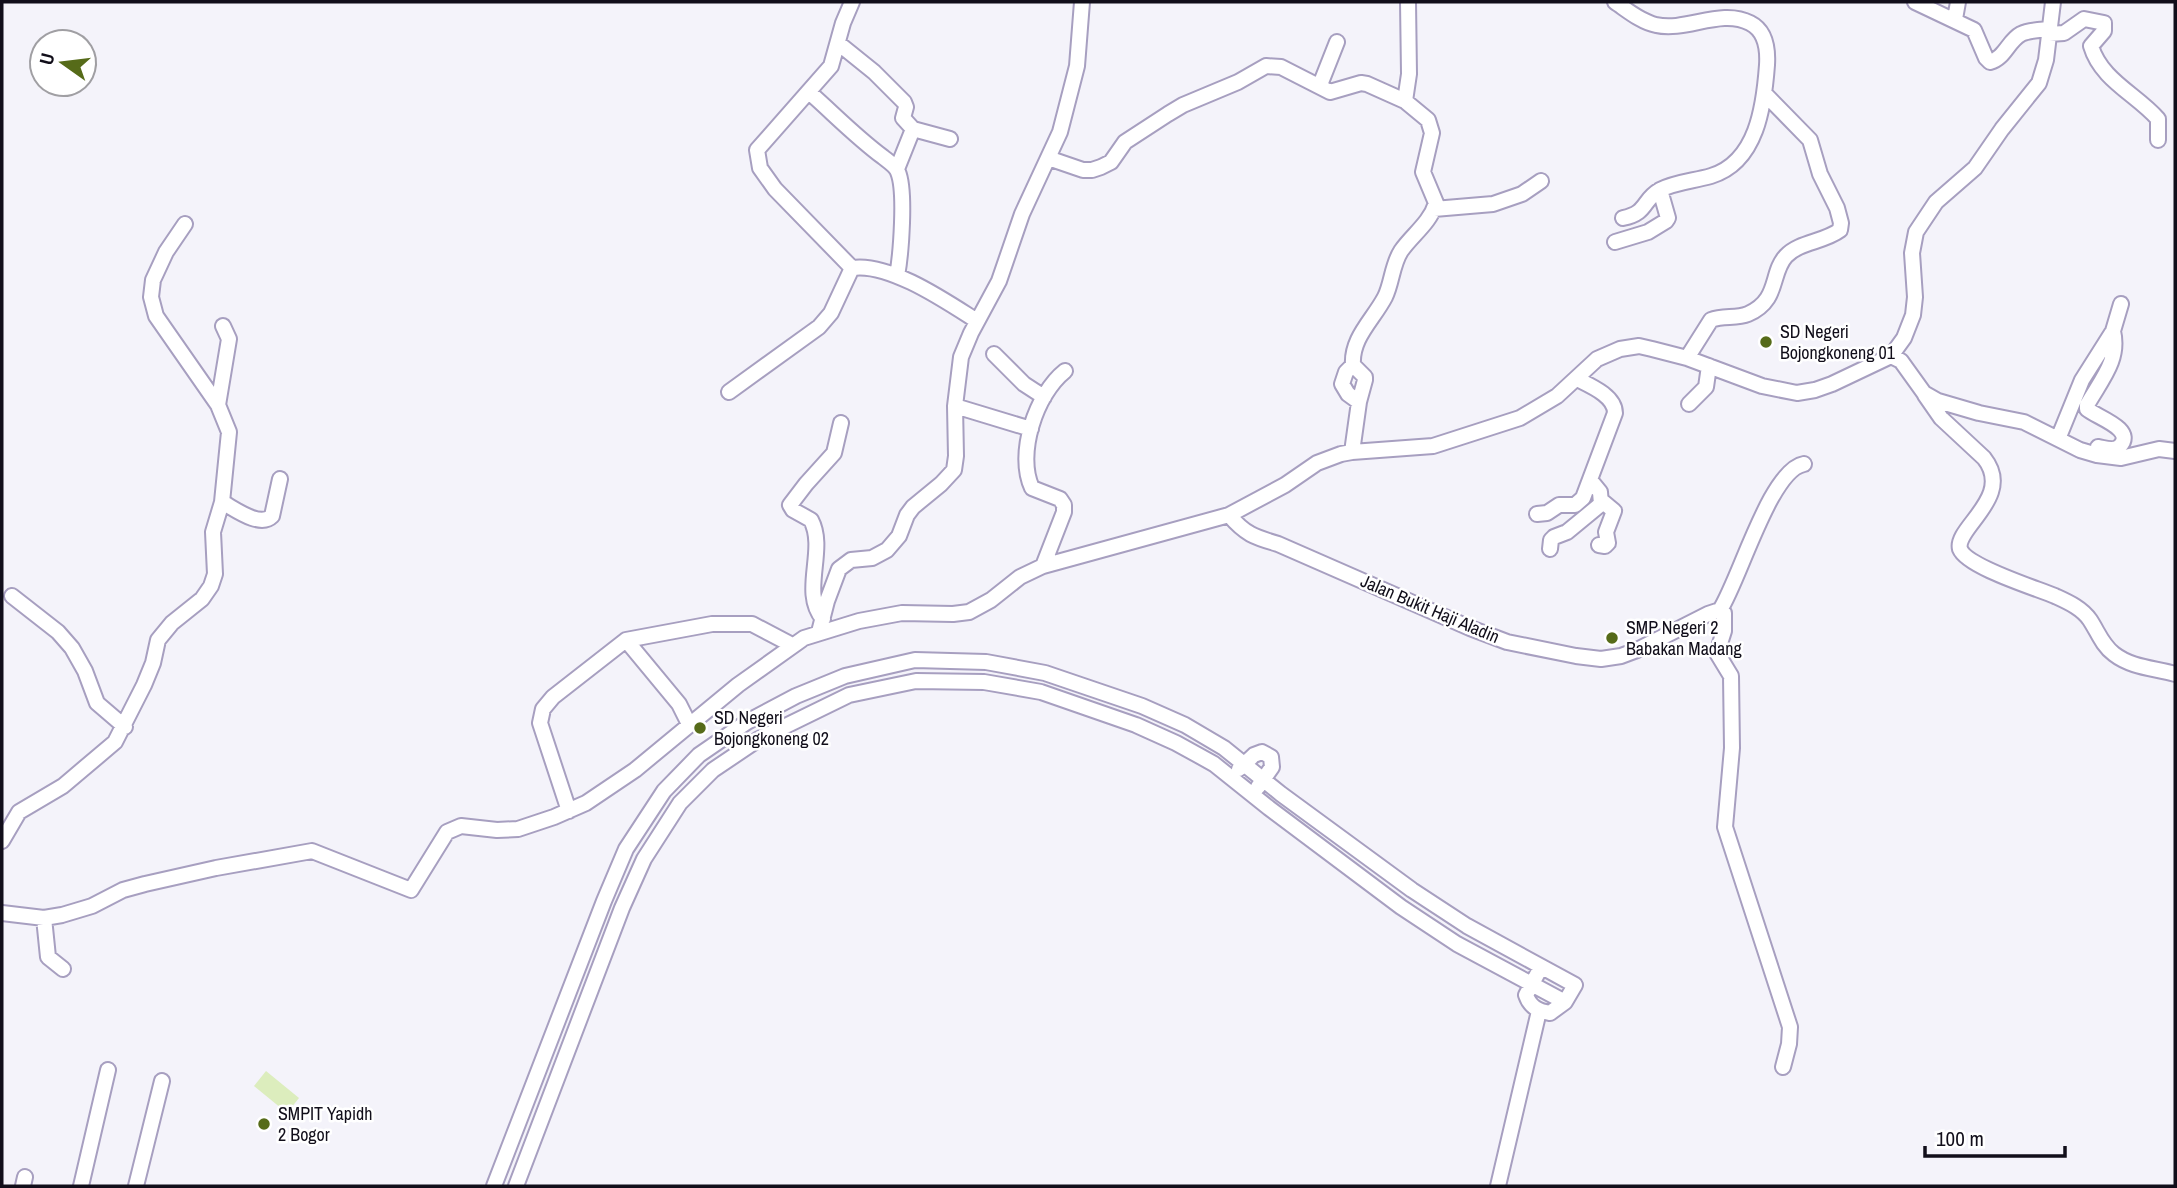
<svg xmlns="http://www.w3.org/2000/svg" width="2177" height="1188" viewBox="0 0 2177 1188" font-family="'Archivo Narrow',sans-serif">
  <rect width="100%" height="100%" fill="#f4f3fa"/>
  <path fill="#dcedbd" d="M266 1071 299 1098 287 1113 254 1086Z"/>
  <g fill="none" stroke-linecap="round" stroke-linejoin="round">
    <defs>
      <path id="minor" d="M852 2 843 23 831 66 757 150 760 168 775 189 852 268C889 262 947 302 977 321
        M1615 2C1627 10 1641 22 1656 25 1686 32 1721 8 1750 23 1766 31 1768 49 1767 65 1764 106 1757 162 1711 176 1694 181 1675 182 1660 190 1642 200 1648 213 1623 218
        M1915 2 1974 30 1986 58 1990 62C2005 58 2008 41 2021 34 2029 30 2041 30 2050 29
        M1955 19 1958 2
        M2049 34 2064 33 2084 19 2104 23V31L2091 46C2101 80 2136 94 2158 119V140
        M838 43 874 72 904 102 906 107 903 118 913 129
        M1320 85 1337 42
        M809 92C834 114 856 137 883 157 888 161 896 166 898 172 906 191 901 254 897 276
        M1405 101 1409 74 1408 2
        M1048 158 1083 170H1092L1101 167 1111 162 1125 142 1168 114 1183 105 1238 82 1266 66 1281 67 1330 92 1361 83 1367 84 1405 101 1428 120 1432 133 1423 172 1436 203C1430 223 1412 235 1401 251 1392 265 1392 283 1385 297 1373 320 1351 338 1353 365L1365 377V380L1359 402 1352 452
        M897 169 913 129 950 139
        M1434 209 1493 204 1522 194 1541 181
        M1615 242 1648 232 1666 221 1668 218 1660 190
        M994 354 1024 384 1044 397
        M1891 356 1904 338 1913 315 1915 297 1912 253 1916 232 1936 202 1975 168 2002 129 2039 83 2046 60 2053 2
        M1687 358 1711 320C1723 315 1736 319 1748 314 1780 300 1770 273 1786 256 1799 242 1824 242 1840 230L1841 223 1837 208 1820 174 1810 140 1765 94
        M1353 365 1346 372 1342 384 1348 394 1359 402
        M729 392 819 327 831 313 852 268
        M1925 395 1941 418 1984 458C2015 497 1954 528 1960 549 1967 567 2036 588 2055 596 2068 602 2082 608 2090 620 2098 632 2102 645 2114 654 2132 668 2155 668 2175 674
        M1689 404 1706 387 1709 366
        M218 405 229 339 223 326
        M955 406 1031 429
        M2058 439 2082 380 2113 331 2121 304
        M2098 447C2105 448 2114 452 2120 446 2136 429 2096 417 2087 409V405C2101 380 2120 360 2113 331
        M222 502C235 509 260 528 272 516L280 479
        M1537 514 1547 513 1559 505H1575L1583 498 1615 413C1615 396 1591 386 1577 379
        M1229 515C1245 534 1254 537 1278 544L1470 628 1507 642 1576 656 1601 659 1621 656 1637 650 1708 614 1720 610 1724 613V631L1717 653 1731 676 1732 748 1725 827 1790 1027 1789 1044 1783 1067
        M1599 545 1605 546 1608 543 1606 532 1614 511 1602 501
        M1550 549 1551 540 1554 537 1567 532 1601 504 1600 492 1591 481
        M1043 566 1064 512V505L1060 499 1032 488C1016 454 1036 394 1065 371
        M12 596 58 632 72 648 85 671 97 703 125 727
        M1720 610C1740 579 1770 470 1804 464
        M823 619C800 592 827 550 811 520L793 510 790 505 806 484 834 453 841 423
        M819 632 827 601 839 569 851 560 872 558 887 550 899 536 907 515 913 507 941 484 954 470 956 456 955 406 961 357 971 333 999 281 1022 214 1060 132 1077 66 1082 2
        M626 640 679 704 689 724
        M1239 769 1254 755 1262 752 1271 757 1272 767 1258 787
        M569 811 540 723 543 709 553 697 626 640 712 624H752L792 645
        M2 841 19 812 63 786 115 742 144 685 153 663 158 640 172 623 202 599 211 586 215 574 213 532 222 502 229 432 218 405 156 316 151 297 153 280 166 252 185 224
        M2 913 44 918 62 915 92 906 123 890 145 884 216 868 312 851 411 890 447 832 461 826 497 830 518 829 554 817 586 803 635 770 738 685 804 638 859 621 902 613 953 614 969 612 991 600 1020 577 1043 566 1229 515 1285 485 1317 463 1341 454 1352 452 1433 446 1520 418 1557 396 1597 359 1620 349 1639 346 1652 349 1687 358 1762 386 1797 393 1815 390 1832 384 1891 356 1901 361 1924 393 1938 401 1979 413 2024 422 2080 450 2097 455 2121 458 2159 449 2175 451
        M44 918 48 957 63 969
        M23 1186 25 1177
        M81 1186 108 1070
        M136 1186 162 1081
        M494 1186 604 901 626 849 664 791 699 755 747 722 796 696 845 676 915 660 986 662 1045 673 1142 706 1185 725 1224 748 1281 794 1412 890 1467 926 1575 985 1565 1002 1550 1013C1538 1011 1530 1007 1526 995L1541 967
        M516 1186 622 908 644 859 680 803 713 770 759 739 849 695 916 681 984 682 1041 692 1136 725 1176 743 1214 764 1269 808 1401 907 1457 944 1565 1002
        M1498 1186 1539 1011"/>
    </defs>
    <use href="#minor" stroke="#a79fc0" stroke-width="18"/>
    <use href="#minor" stroke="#fff" stroke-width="14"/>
  </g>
  <g fill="#566b19" stroke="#fff" stroke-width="2.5">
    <circle cx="1766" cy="342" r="7"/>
    <circle cx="1612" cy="638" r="7"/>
    <circle cx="700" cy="728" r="7"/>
    <circle cx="264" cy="1124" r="7"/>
  </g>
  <g text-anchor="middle" stroke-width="5" stroke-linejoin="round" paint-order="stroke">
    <g font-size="18" fill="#110e1a" stroke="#fff" text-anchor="start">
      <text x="1780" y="338">SD Negeri<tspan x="1780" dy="21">Bojongkoneng 01</tspan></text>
      <text x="1626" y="634">SMP Negeri 2<tspan x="1626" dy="21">Babakan Madang</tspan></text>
      <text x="714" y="724">SD Negeri<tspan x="714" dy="21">Bojongkoneng 02</tspan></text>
      <text x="278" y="1120">SMPIT Yapidh<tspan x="278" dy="21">2 Bogor</tspan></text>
    </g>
    <g font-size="18" fill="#110e1a" stroke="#fff">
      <text transform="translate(1430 609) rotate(23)" y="6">Jalan Bukit Haji Aladin</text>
    </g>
  </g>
  <rect width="2177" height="1188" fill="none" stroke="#110e1a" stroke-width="7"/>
  <g transform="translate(63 63) rotate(284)"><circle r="33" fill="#ffffff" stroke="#a09fa3" stroke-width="2"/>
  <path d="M0-5L12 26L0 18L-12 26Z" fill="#566b19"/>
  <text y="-10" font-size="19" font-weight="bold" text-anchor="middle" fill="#110e1a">U</text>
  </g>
  <path d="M1925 1146v10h140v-10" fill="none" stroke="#110e1a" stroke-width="3.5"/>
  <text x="1936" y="1146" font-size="21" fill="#110e1a" stroke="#ffffff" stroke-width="5" paint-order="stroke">100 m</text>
</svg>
